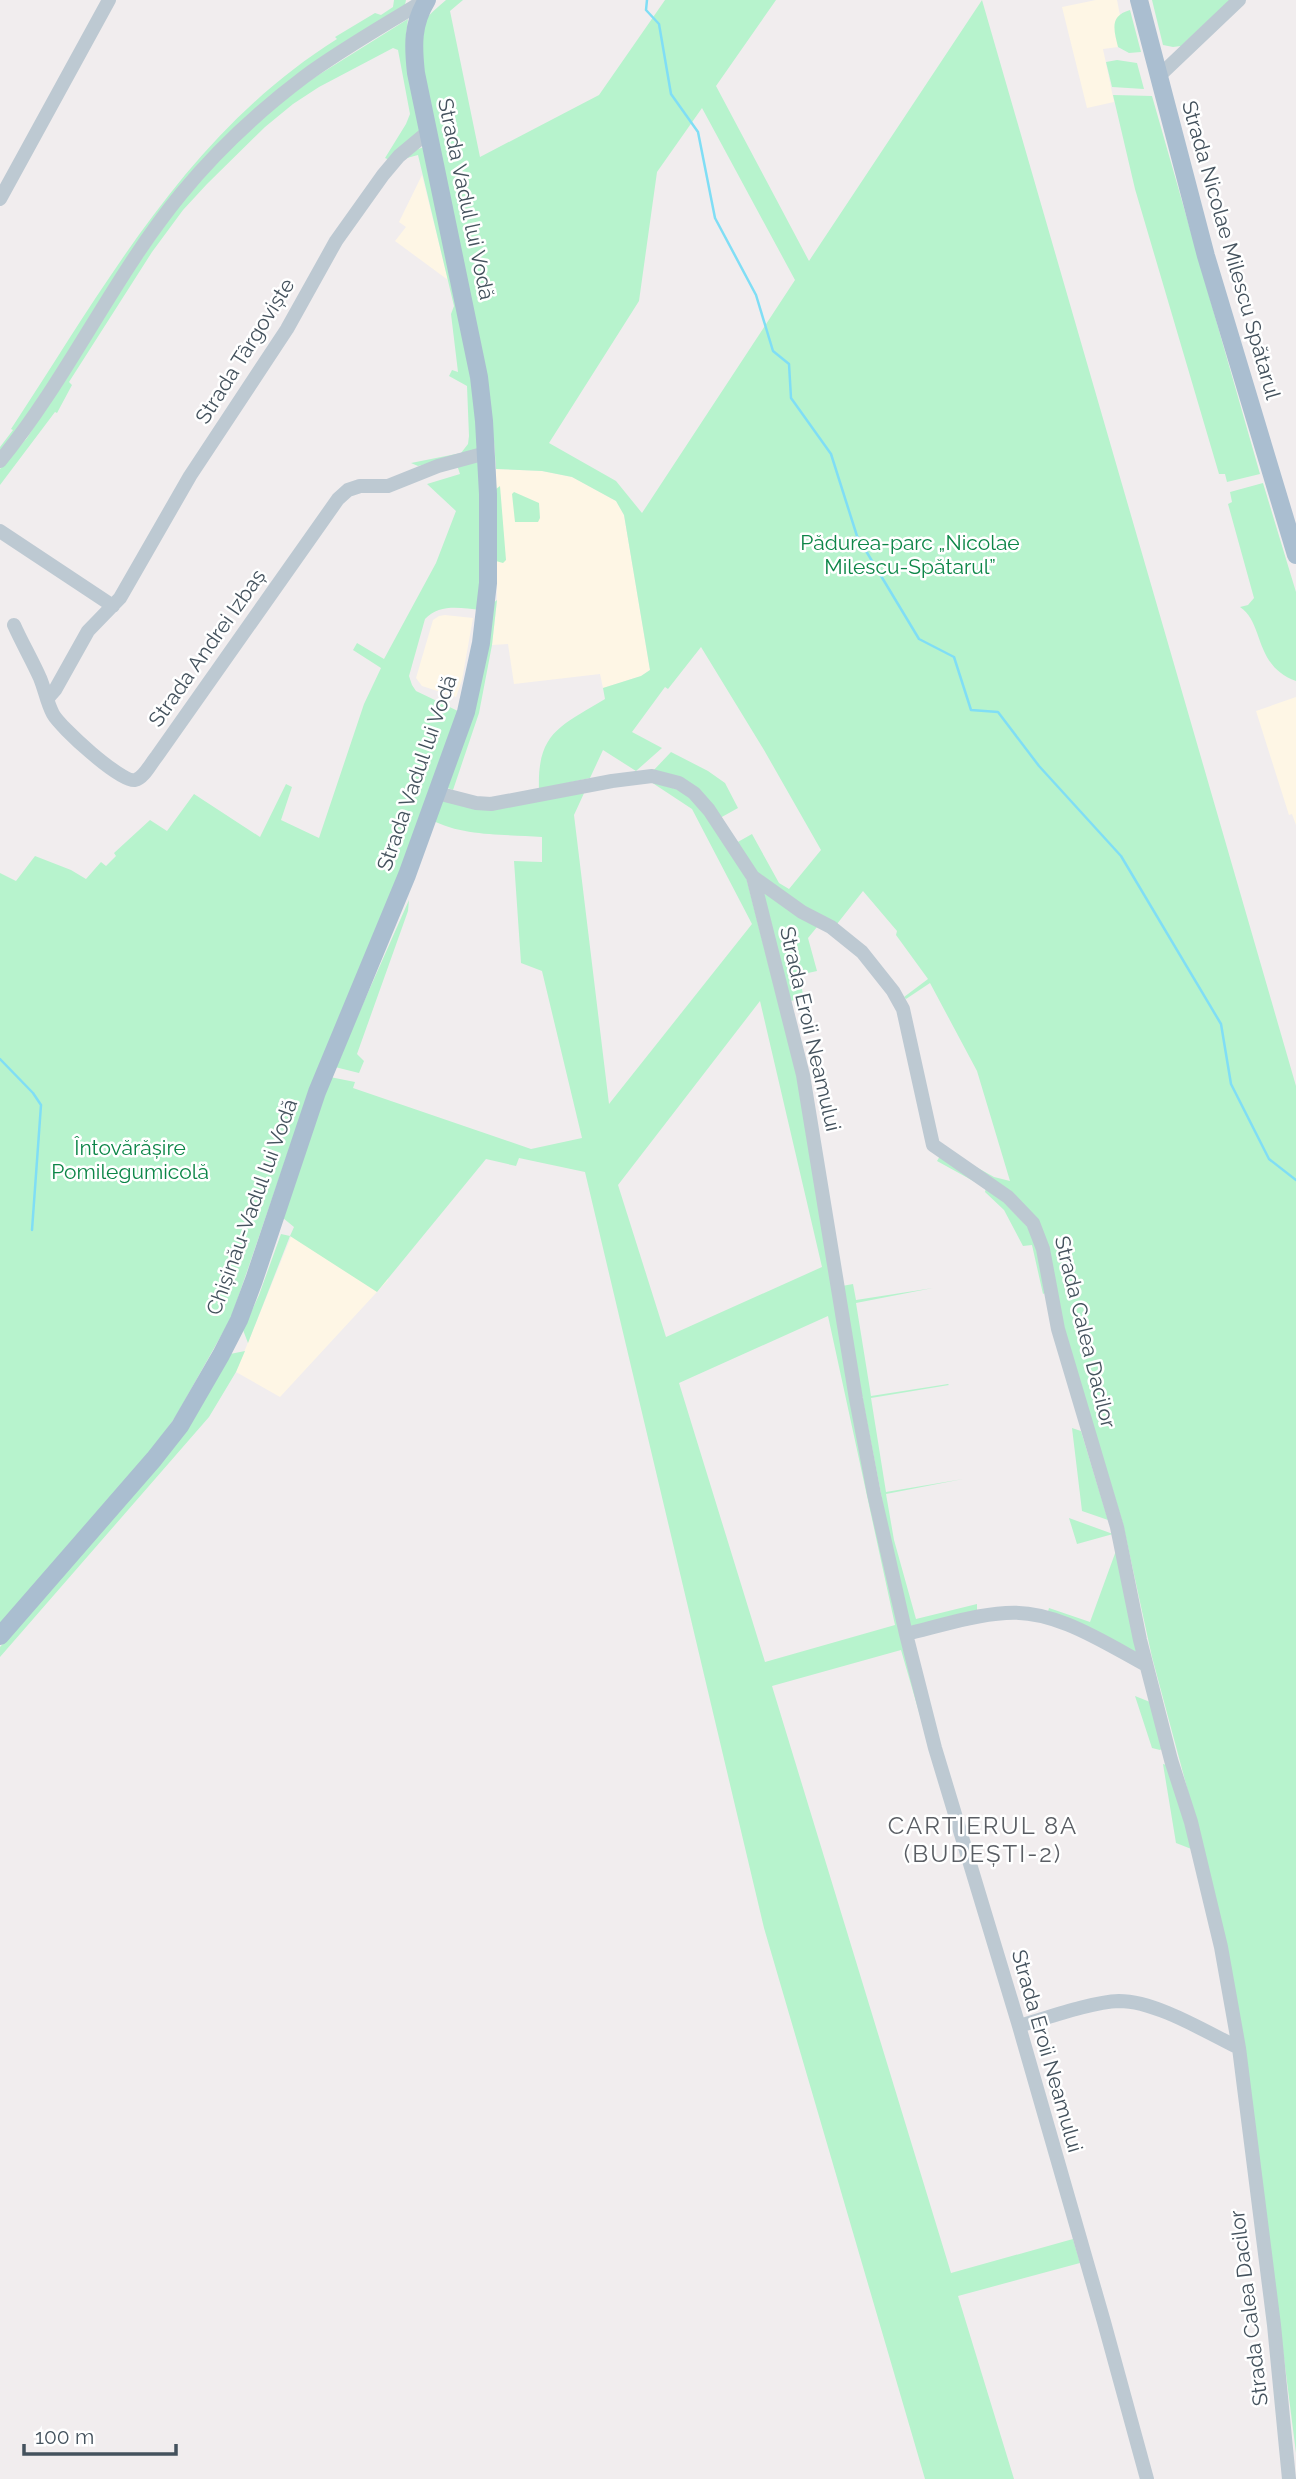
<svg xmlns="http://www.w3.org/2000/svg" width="1296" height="2479" viewBox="0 0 1296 2479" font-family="Raleway,sans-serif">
  <rect width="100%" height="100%" fill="#f1edee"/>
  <path fill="#fef6e5" d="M1096 0H1117L1126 46 1103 49 1114 102 1087 108 1062 7Z
    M422 175 448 280 395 241 406 227 399 222Z
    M496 469 542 471 572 477 616 501 624 515 650 670 641 676 603 688 600 674 514 684 508 644 492 645 497 600Z
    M445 615 473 618 462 680 456 697 422 686 416 678 433 620 439 616Z
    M1296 697V825L1292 814 1289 815 1256 711Z
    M340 1116 388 1280 280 1397 236 1372Z"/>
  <path fill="#b7f3cd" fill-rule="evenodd" d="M394 0H406L405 5 221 141 0 454V447L13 430 11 429C106 285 187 133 337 39L335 37 375 13 381 15 393 7Z
    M446 0H463L450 11 480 157 599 95 665 0H776L716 86 809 261 982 0 1296 1086V2453L1246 2058 1197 1825 1152 1657 1123 1524 1054 1297 1038 1224 951 1153 994 1177 1010 1181 977 1071 930 983 906 999 904 997 928 979 896 935 897 931 863 891 837 924 804 909 755 872 736 843 752 834 779 883 789 889 821 850 764 750 701 647 668 689 665 687 632 732 662 748 636 771 603 750 590 778 539 789C537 732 561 726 605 699L603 688 641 676 650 670 624 515 616 501 572 477 542 471 496 469 494 441 419 59C421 23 418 24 446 0ZM702 108 795 280 642 513 616 481 549 443 639 301 657 172Z
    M1152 0H1230L1181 46 1173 47 1163 45Z
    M1130 10 1141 52 1129 53 1118 47C1114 30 1109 16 1130 10Z
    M408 19 406 36 421 124 419 131 392 161 385 158 406 124 410 114 398 50 393 48 319 87 293 104 265 127 207 184 183 210 152 252 69 382 72 385 57 413 55 412 0 485V469L27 438 115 297 188 192 241 134 288 94Z
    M1117 60 1137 63 1144 89 1112 87 1106 62Z
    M1113 95 1152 96 1260 474 1227 482 1225 474H1219L1135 189Z
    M426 146 474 382 480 451 418 466 411 463 461 453 468 444 469 436 467 386 449 376 452 370 458 372 451 314 454 306 418 155 407 158 416 150Z
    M482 460 481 610C461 608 440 603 425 619L409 676 412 685 416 691 460 712 377 931 308 1094 231 1318 176 1416 152 1450 0 1624V873L16 881 35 856 71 870 86 879 101 862 106 866 116 856 114 853 150 820 167 831 194 794 260 837 286 784 292 787 281 820 319 838 364 704 381 668 353 650 357 643 384 659 436 563 456 511 427 484 460 474 457 465Z
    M1263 483 1296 592V681C1253 665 1265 624 1240 607L1248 605 1254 598 1228 504 1232 502 1230 492Z
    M500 486 506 560 503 563 496 561V489Z
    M514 492 539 503 540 518 538 522H515L512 494Z
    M497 600 492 645 479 713 453 790 445 787 491 605Z
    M671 752 708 771 725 783 738 808 720 818 652 772Z
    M651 782 687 792 694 798 745 873 809 1122 932 1757 901 1650 772 1686 951 2273 1073 2239 1080 2263 958 2296 1014 2479H925L764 1928 585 1172 519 1158 516 1166 486 1159 377 1292 290 1236 248 1343 243 1330 259 1295 281 1234 290 1236 294 1227 283 1218 330 1077 355 1082 353 1088 531 1149 582 1138 542 971 521 963 514 861 542 862V837C507 834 463 837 432 820L439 801 585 791 574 815 609 1104 752 924 692 809ZM760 1001 822 1267 666 1337 618 1185ZM828 1316 895 1625 765 1662 679 1383Z
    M760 887 817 927 808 938 817 971 799 975 804 999 789 1001Z
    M409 900 408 911 357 1054 364 1061 359 1073 335 1067Z
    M940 1156 987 1184 1036 1236 1047 1292 1043 1294 1032 1245 1023 1246 1004 1210 985 1192 986 1188 937 1161Z
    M853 1284 856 1300 933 1288 856 1303 871 1396 948 1384 949 1385 871 1398 886 1492 963 1479 886 1494 894 1540 916 1619 977 1604V1613L909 1627 882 1520 842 1286Z
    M245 1351 236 1372 209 1417 0 1657V1647L160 1464 230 1354Z
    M1072 1428 1081 1431 1108 1520 1082 1511Z
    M1069 1518 1113 1534 1077 1544Z
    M1117 1548 1139 1657 1047 1615 1049 1608 1090 1622Z
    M1135 1696 1150 1702 1163 1748 1160 1750 1152 1748Z
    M1163 1764 1170 1766 1194 1850 1176 1843Z"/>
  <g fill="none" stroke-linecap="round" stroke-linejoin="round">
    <path stroke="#80def5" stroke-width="2.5" d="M647 0 646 10 659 24 671 94 698 132 715 218 756 295 773 351 789 364 791 398 831 454 857 536 919 639 954 657 971 710 998 712 1039 766 1121 856 1221 1024 1231 1084 1269 1159 1296 1180
      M0 1059 33 1093 41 1105 32 1230"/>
    <path stroke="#bdc9d2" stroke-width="14" d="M1158 77 1239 0
      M0 199 109 0
      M0 461C68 378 113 277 181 194 217 150 259 111 304 77 342 49 385 25 425 0
      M0 531 113 606
      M14 625C22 643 32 660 40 678 45 690 47 703 53 714 60 727 121 783 135 780 144 778 151 763 157 756L338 499 348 490 360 486H388L438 466 486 453
      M48 698 55 690 88 631 120 598 190 476 287 329 336 241 383 175 399 156 429 131
      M437 793 476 803 491 804 612 781 652 776 679 783 694 793 709 810 753 877 803 1075 856 1399 874 1494 906 1634 935 1748 1019 2026 1104 2322 1147 2479
      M753 877 802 912 831 927 862 952 893 991 903 1009 933 1145 1008 1197 1033 1223 1043 1249 1058 1329 1117 1527 1140 1640 1171 1760 1191 1822 1221 1947 1239 2048 1274 2325 1289 2479
      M906 1634C939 1626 973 1615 1006 1613 1055 1609 1105 1643 1146 1665
      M1019 2026C1047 2018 1091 2002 1119 2001 1156 2001 1206 2032 1239 2048"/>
    <path stroke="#aabed0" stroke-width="18" d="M1139 0 1206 256 1296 555
      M0 1636 154 1459 180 1426 221 1355 239 1320 254 1280 317 1092 407 875 466 712 481 643 488 583V494L484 421 479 377 416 73C413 46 412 24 427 0"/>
  </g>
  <g text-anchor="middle" stroke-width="5" stroke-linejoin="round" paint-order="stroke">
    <g font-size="21" fill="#44525d" stroke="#fff">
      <text transform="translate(466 199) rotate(78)" y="7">Strada Vadul lui Vodă</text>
      <text transform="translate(1231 250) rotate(74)" y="7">Strada Nicolae Milescu Spătarul</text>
      <text transform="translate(245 351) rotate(-58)" y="7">Strada Târgoviște</text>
      <text transform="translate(207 648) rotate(-55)" y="7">Strada Andrei Izbaș</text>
      <text transform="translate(417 773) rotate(-71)" y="7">Strada Vadul lui Vodă</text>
      <text transform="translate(810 1029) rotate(77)" y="7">Strada Eroii Neamului</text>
      <text transform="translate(252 1207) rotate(-70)" y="7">Chișinău-Vadul lui Vodă</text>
      <text transform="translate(1085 1332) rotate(76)" y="7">Strada Calea Dacilor</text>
      <text transform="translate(1047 2051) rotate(74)" y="7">Strada Eroii Neamului</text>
      <text transform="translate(1249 2308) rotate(-97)" y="7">Strada Calea Dacilor</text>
    </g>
    <g font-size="21" fill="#0d8648" stroke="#fff">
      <text x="910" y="550">Pădurea-parc „Nicolae<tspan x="910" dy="24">Milescu-Spătarul”</tspan></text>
      <text x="130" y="1155">Întovărășire<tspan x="130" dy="24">Pomilegumicolă</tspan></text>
    </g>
    <g font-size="24" letter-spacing="2" fill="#5a5e64" stroke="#fff">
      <text x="983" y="1834">CARTIERUL 8A<tspan x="983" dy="28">(BUDEȘTI-2)</tspan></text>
    </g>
  </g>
  <path d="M24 2444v10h152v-10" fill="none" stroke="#44525d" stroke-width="3.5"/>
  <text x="35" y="2444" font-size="21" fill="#44525d" stroke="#ffffff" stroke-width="5" paint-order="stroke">100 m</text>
</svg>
